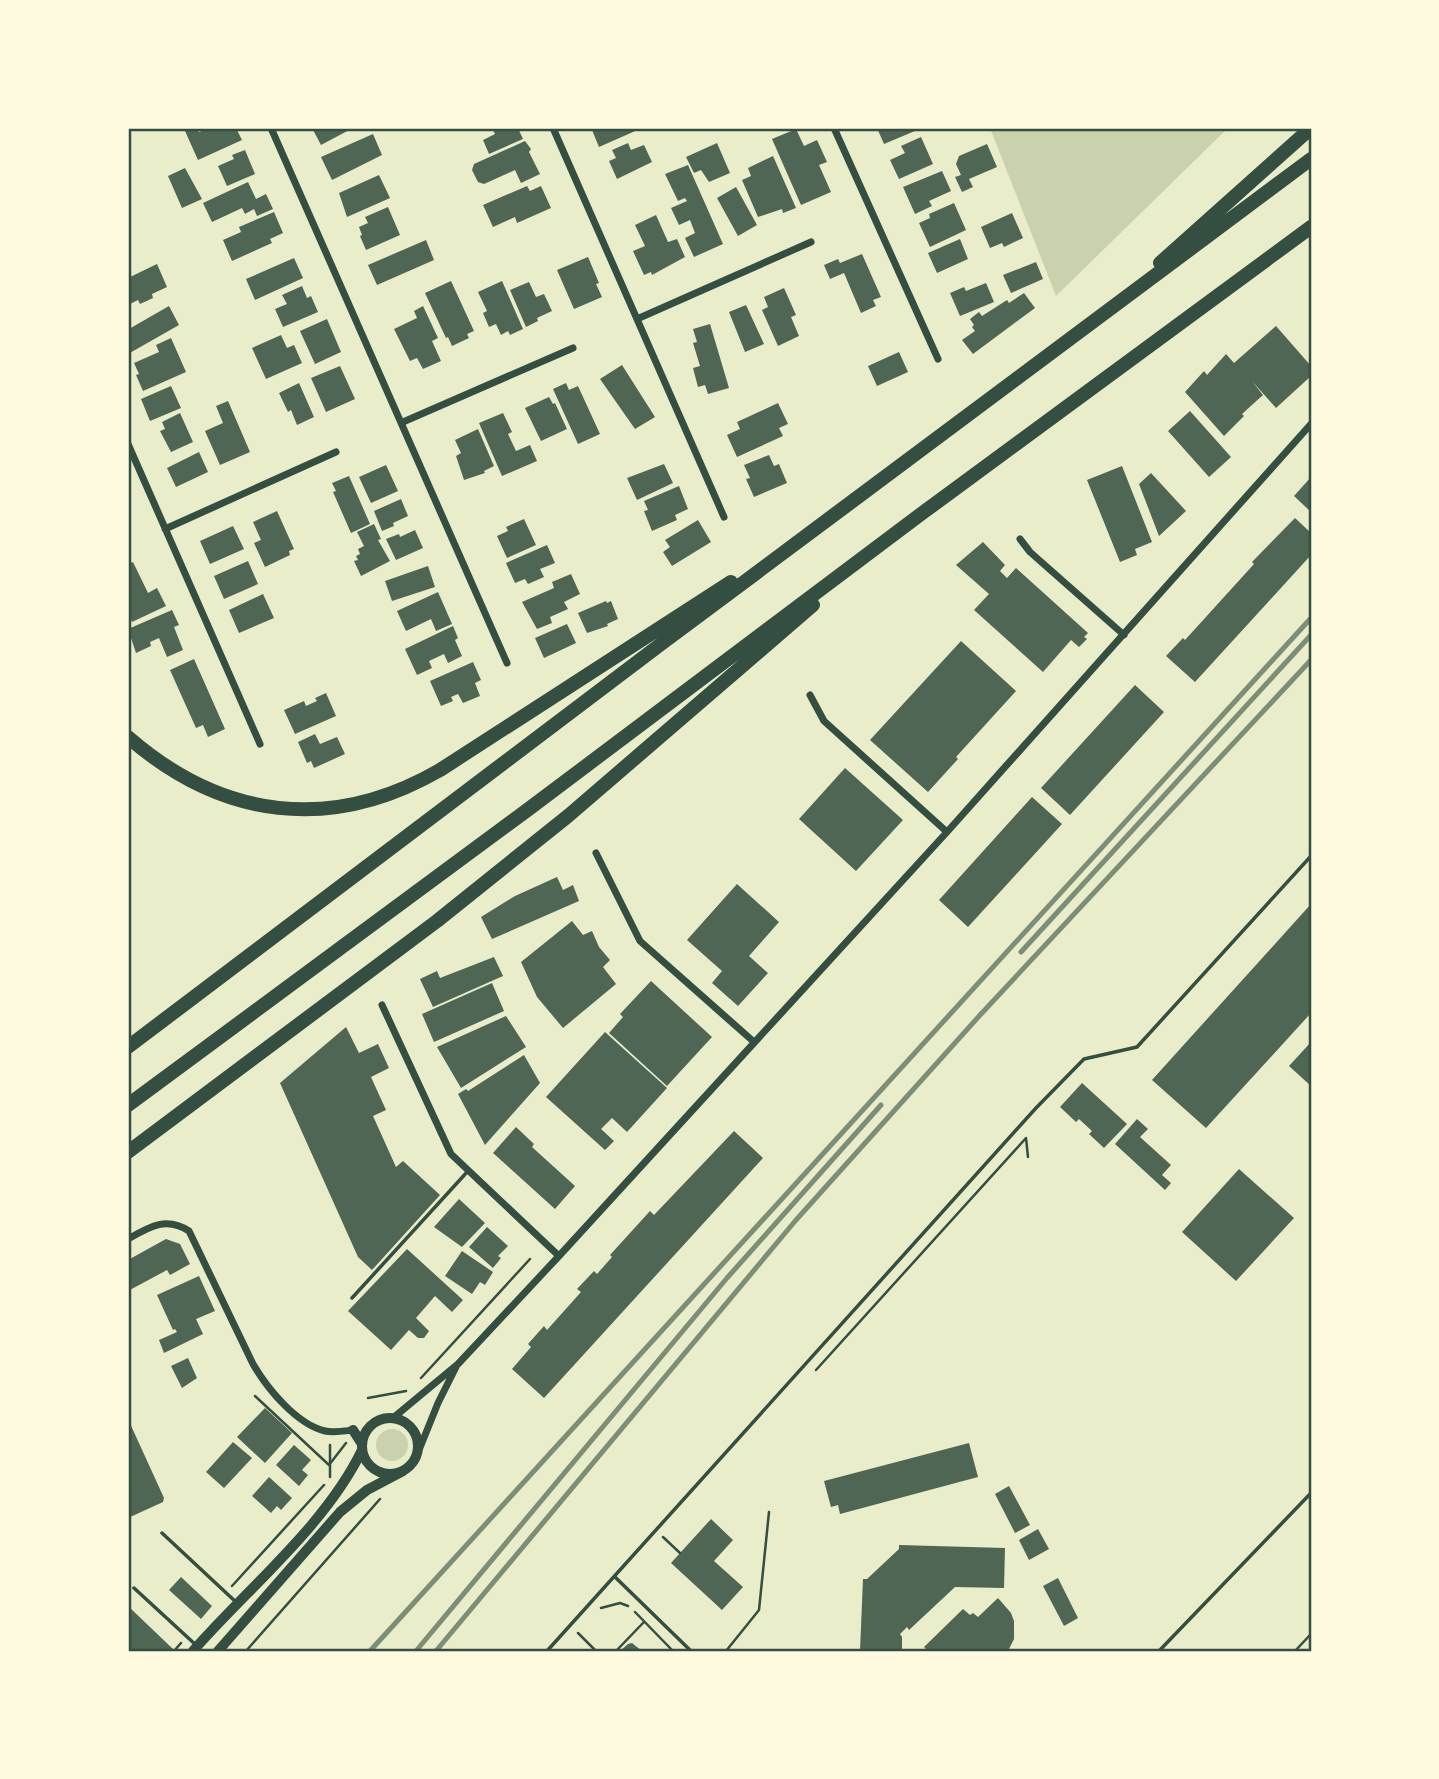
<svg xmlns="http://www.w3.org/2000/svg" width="1439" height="1779" viewBox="0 0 1439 1779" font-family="Georgia,serif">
  <rect width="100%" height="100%" fill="#e9edc9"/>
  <path fill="#cad2ad" d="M990 128H1228L1056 296Z
    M376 1445a16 16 0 1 1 32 0a16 16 0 1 1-32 0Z"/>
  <path fill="#4f6655" d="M191 128H197L199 132 209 128H236L242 140 198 160 185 131Z
    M312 128H353L321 145Z
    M492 128H518L523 139 489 154 483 140 495 134Z
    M596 128H642L599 147 592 130Z
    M877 128H922L884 144Z
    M796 129 804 146 817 140 827 162 819 165 831 192 801 205 772 139Z
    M373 134 382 155 332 180 321 157Z
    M921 137 933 164 899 179 890 160 905 153 901 146Z
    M525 141 531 149 529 152 540 174 521 183 515 170 484 184 478 182 472 170 474 164Z
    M628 143 631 150 644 145 652 162 617 179 609 161 616 158 612 150Z
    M717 143 730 173 709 182 701 170 694 173 686 157Z
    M987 144 997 167 969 179 973 187 962 192 955 177 961 175 956 164 959 156Z
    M245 150 255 174 227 186 218 166 234 159 232 155Z
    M773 156 796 208 783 213 782 209 758 217 742 180 751 176 748 168Z
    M688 165 723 244 694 257 685 238 695 233 690 220 679 225 671 208 687 201 685 198 678 201 665 174Z
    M185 168 202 199 182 208 168 176Z
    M942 171 951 191 929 201 932 206 915 214 903 187Z
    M379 175 390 198 347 217 339 193Z
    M248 182 256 199 266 194 273 209 257 216 254 209 245 214 242 208 212 222 203 203Z
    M527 186 530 191 541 186 551 208 517 223 515 217 493 227 483 205Z
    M736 187 757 225 738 236 717 198Z
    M954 203 966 230 930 247 919 223 930 218 929 214Z
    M388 207 400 235 366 250 360 236 362 235 359 227 368 223 365 217Z
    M274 212 283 233 270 239 272 243 232 261 223 240 241 232 239 227Z
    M1012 213 1023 238 1004 247 1002 243 990 248 981 227Z
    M656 215 668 242 677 239 685 257 652 275 651 272 644 275 633 251 645 246 635 225Z
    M960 239 968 259 937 273 928 253Z
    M426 240 434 260 377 285 368 265Z
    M862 254 881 297 873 300 876 306 861 313 844 273 830 279 824 265 838 259 840 263Z
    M588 257 599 283 596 284 602 297 574 309 557 270Z
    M294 258 303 278 255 300 246 279Z
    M1036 262 1043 279 1011 293 1003 275Z
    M157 264 167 287 152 294 153 298 140 304 138 300 128 305V278Z
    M451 281 474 331 467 334 469 338 452 346 448 337 446 338 425 293Z
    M502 281 523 329 510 335 508 331 501 335 496 324 489 327 483 313 487 311 478 292Z
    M529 282 536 297 544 294 552 311 537 318 538 321 526 327 510 290Z
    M986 283 994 302 960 316 950 293 964 287 966 291Z
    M302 286 307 298 311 296 318 312 283 327 275 309 287 304 282 295Z
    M784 288 796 315 791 317 799 336 778 346 762 310 768 307 764 297Z
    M1024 293 1035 308 973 354 962 340 975 331 972 327 974 325 970 319 979 312 982 316 1007 300 1009 303Z
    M746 305 764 344 745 352 729 312Z
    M169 306 179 325 128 354V334L131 332 129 329Z
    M423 306 438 338 432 341 441 361 423 369 417 358 410 361 394 329 417 318 414 311Z
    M327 319 341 352 315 364 300 331Z
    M710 324 729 388 708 394 705 385 698 387 693 368 700 366 693 343 697 342 693 329Z
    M1276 326 1311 366V376L1276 408 1252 381 1263 395 1242 414 1244 416 1224 436 1185 392 1204 371 1207 375 1226 354 1234 363Z
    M281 335 287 348 294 345 302 363 266 379 252 348Z
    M171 338 186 372 143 391 136 375 139 374 134 363 159 352 156 345Z
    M899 352 908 372 877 386 868 366Z
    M622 365 655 417 635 429 600 379Z
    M340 366 355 399 326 412 311 378Z
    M299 383 314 417 297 425 291 410 288 412 279 393Z
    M566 383 569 390 578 386 600 434 578 444 553 389Z
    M171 386 181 408 150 421 141 399Z
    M549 397 553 404 555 403 567 429 541 441 525 408Z
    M228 401 250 452 220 465 205 431 223 423 216 406Z
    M778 403 788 424 779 428 783 436 737 457 727 435 740 429 737 422Z
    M1190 411 1231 457 1209 477 1168 431Z
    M180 413 193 442 171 452 160 431 165 429 162 422Z
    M503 413 512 432 508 434 516 451 530 445 537 461 502 476 479 423Z
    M478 429 494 466 484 471 485 473 464 480 456 456 461 453 455 440Z
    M199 452 208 472 176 487 167 468Z
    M769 455 774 466 779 464 787 483 754 497 746 479 750 478 744 465Z
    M664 464 673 483 637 500 627 478Z
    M386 465 398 491 371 503 359 477Z
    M1122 466 1152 542 1135 549 1137 555 1120 562 1087 480Z
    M1151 473 1186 511 1159 536 1139 484Z
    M349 476 370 524 351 533 333 492 336 491 332 483Z
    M1311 477V512L1294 496Z
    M679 486 688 509 675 515 677 520 652 531 644 511 648 510 644 501Z
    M401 499 408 516 393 523 394 526 382 531 374 511Z
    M277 511 294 549 289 551 290 555 265 567 254 543 261 540 253 522Z
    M1295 518 1311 533V555L1195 682 1166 656 1183 638 1185 640 1254 564 1252 562Z
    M524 519 536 545 507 558 497 536 508 531 506 527Z
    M698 520 711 542 672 566 663 552 670 547 665 540Z
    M374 524 381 539 378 540 390 561 361 576 354 561 358 560 356 556 360 554 358 549 364 546 357 532Z
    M233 526 244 549 210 564 200 541Z
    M415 530 423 548 396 560 386 539 399 534 400 537Z
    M983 542 1005 565 1000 571 1007 578 1016 568 1088 633 1084 637 1087 639 1079 647 1071 640 1043 672 974 610 989 594 956 565Z
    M547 545 555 563 540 569 544 577 528 584 525 579 515 583 506 563Z
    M248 561 258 584 224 599 214 576Z
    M133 562 148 593 157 588 166 606 132 622 128 612V564Z
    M428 566 435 587 392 601 385 581Z
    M571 574 580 594 564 602 568 609 550 617 552 623 537 629 522 602 554 588 552 582Z
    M438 592 452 624 436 631 431 619 406 631 397 611Z
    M263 594 274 618 239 633 229 610Z
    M606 601 607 603 611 601 618 619 607 624 608 626 587 633 578 613Z
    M172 610 179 625 174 627 183 650 167 657 159 638 150 642 151 646 136 653 128 629Z
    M567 624 576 643 544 658 535 638Z
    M453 626 458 638 455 640 462 656 448 663 444 654 429 661 432 668 417 675 405 649Z
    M961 641 1016 691 956 757 958 759 928 792 870 740Z
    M194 659 225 729 208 737 203 725 196 728 170 670Z
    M473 662 481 680 475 683 480 696 463 703 458 694 451 697 453 701 441 706 430 681Z
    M1135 685 1164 712 1070 815 1041 788Z
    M326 693 336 716 295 734 284 710 304 701 306 706 317 701 315 698Z
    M315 734 320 744 337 737 345 754 314 768 311 761 307 763 298 742Z
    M845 768 903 820 856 871 799 819Z
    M1032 797 1062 824 968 927 939 900Z
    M557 877 563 890 573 885 579 901 492 939 481 917 515 896Z
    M737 884 779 922 749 956 768 973 738 1006 712 983 722 971 687 940Z
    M1311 904V1013L1206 1128 1152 1080Z
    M572 921 583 935 592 931 599 947 610 960 603 967 616 984 563 1028 537 997 521 962Z
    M494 957 503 976 433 1007 420 979 437 971 440 978Z
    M651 981 712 1037 667 1086 609 1033 623 1017 620 1014Z
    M492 983 504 1011 434 1042 422 1014Z
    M506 1016 526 1047 461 1088 437 1047Z
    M346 1027 359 1053 378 1044 389 1068 371 1077 386 1110 373 1116 396 1167 403 1161 440 1195 372 1270 358 1257 280 1083Z
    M605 1032 667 1088 627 1132 612 1118 601 1129 614 1141 605 1150 546 1097Z
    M1311 1042V1086L1289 1066Z
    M524 1055 540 1083 485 1145 458 1094 466 1089 468 1091Z
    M1082 1083 1127 1124 1104 1148 1089 1134 1092 1131 1079 1119 1076 1122 1060 1107Z
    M1137 1119 1148 1129 1140 1137 1171 1165 1162 1175 1171 1183 1165 1190 1115 1144Z
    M516 1127 534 1144 532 1147 575 1186 555 1209 493 1153Z
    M734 1131 763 1158 544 1398 512 1369 531 1347 528 1344 544 1326 547 1330 581 1292 577 1289 594 1271 597 1274 612 1257 610 1255 650 1211 654 1215Z
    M1239 1169 1294 1218 1236 1281 1182 1232Z
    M459 1199 485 1223 462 1247 434 1227Z
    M487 1227 508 1246 498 1256 501 1258 493 1268 469 1247Z
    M166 1239 180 1244 190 1264 170 1275 167 1270 128 1291V1260Z
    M407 1249 463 1300 452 1312 435 1296 416 1318 429 1331 424 1338H418L409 1330 391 1350 348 1311Z
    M462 1251 493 1272 485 1285 480 1282 472 1294 445 1276Z
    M199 1276 215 1311 196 1319 203 1334 164 1353 159 1340 177 1332 175 1329 173 1330 157 1295Z
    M188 1358 197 1378 182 1388 171 1366Z
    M265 1408 292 1433 265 1463 237 1437Z
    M128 1419 164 1498 163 1502 128 1518Z
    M233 1442 252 1458 224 1488 206 1472Z
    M969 1443 978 1477 840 1514 838 1505 831 1507 824 1481Z
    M294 1445 311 1460 302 1470 308 1475 299 1486 276 1465Z
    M269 1477 292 1498 281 1510 277 1506 271 1513 252 1496Z
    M1009 1486 1030 1525 1015 1533 995 1494Z
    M711 1519 733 1540 714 1561 743 1587 722 1610 671 1563Z
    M1038 1529 1049 1549 1029 1560 1019 1540Z
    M899 1545 1005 1548 1004 1588 955 1587 909 1630 907 1627 900 1634 902 1637V1651H860L863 1579H867L899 1549Z
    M181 1577 212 1606 201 1619 169 1590Z
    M1058 1578 1078 1618 1064 1626 1043 1586Z
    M998 1598 1011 1613 1014 1621V1639L1008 1651H928L924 1647 963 1609 970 1615 973 1613 978 1617Z
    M128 1606 173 1649 171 1651H128Z
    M632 1643 642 1651H620L628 1644Z"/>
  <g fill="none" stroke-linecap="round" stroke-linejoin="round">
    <path stroke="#344e41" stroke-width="2.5" d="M816 1370 1026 1138 1028 1157
      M421 1378 530 1259
      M255 1396 329 1465 346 1443
      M368 1398 406 1391
      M330 1477V1445
      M663 1537 680 1553
      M232 1586 324 1485
      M601 1608 620 1603 628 1606
      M635 1612 673 1651
      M578 1633 596 1651
      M174 1651 181 1643
      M246 1651 380 1499
      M616 1651 644 1622
      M726 1651 759 1610 769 1512
      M1295 1651 1311 1634"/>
    <path stroke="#344e41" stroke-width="3.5" d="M352 1298 468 1171
      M162 1533 237 1603
      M615 1577 691 1651
      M134 1588 197 1646
      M547 1651 1036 1108 1084 1059 1137 1047 1311 856
      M1159 1651 1311 1493"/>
    <path stroke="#344e41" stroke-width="7" d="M271 128 507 663
      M553 128 724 517
      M834 128 938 359
      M637 319 811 242
      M403 422 573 348
      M128 444 260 744
      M165 529 336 452
      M1020 539 1030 552 1124 635
      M810 695 824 721 947 832
      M596 853 640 941 754 1042
      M382 1005 451 1154 559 1256
      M128 1239C149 1227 166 1216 189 1231L253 1364C267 1388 296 1424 325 1431 334 1433 344 1431 353 1430
      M393 1418 458 1364 559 1256 947 832 1311 424
      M417 1455 438 1403 456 1367"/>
    <path stroke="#344e41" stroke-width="10" d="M362 1446a28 28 0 1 1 56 0a28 28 0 1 1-56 0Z
      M353 1430 362 1444
      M193 1651C248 1588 326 1525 362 1450
      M218 1651 340 1512 367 1490 403 1471"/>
    <path stroke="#344e41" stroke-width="14" d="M1160 263 1311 128
      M128 737C222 819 331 833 440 770L731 582
      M128 1047 661 644 1311 159
      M128 1105 526 811 921 514 1311 227
      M128 1152 437 921 568 816 813 605"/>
    <path stroke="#7c8e77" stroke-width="5" d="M1021 952 1311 635
      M370 1651 1311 618
      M416 1651 727 1278 881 1105
      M436 1651 796 1220 981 1014 1311 660"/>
  </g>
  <rect width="1439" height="1779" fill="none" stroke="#fefae0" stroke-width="259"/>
  <rect x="130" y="130" width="1180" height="1520" fill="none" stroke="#344e41" stroke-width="2.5"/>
</svg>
